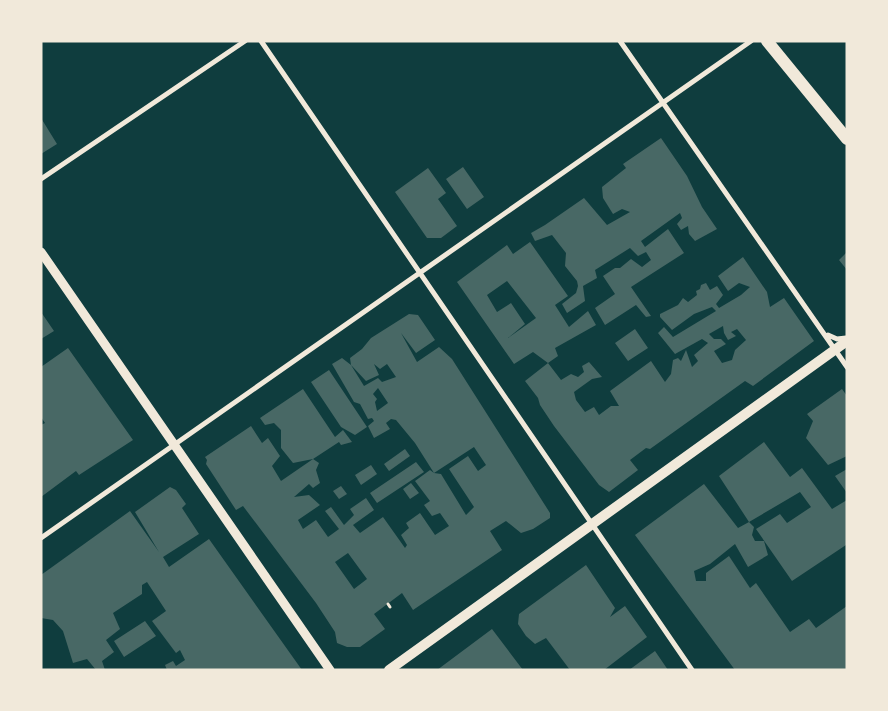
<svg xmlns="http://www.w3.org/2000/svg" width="888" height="711" viewBox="0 0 888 711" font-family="Ubuntu,sans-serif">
  <rect width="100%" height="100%" fill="#0f3d3e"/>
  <path fill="#486865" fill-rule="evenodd" d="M41 118 57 144 41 154Z
    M661 138 687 176 702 207 717 229 695 241 689 234 688 226 681 230 677 224 682 218 680 213 641 241 645 247 668 229 684 253 631 287 651 316 646 317 636 305 605 325 595 308 615 294 603 276 615 268H620L631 259 642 267 651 260 646 252 638 256 630 248 595 270 597 278 583 286 585 301 567 313 562 304 576 293 578 286 577 281 565 266 566 253 552 235 535 241 531 233 545 225 584 198 607 225 630 212 622 209 613 214 603 198 602 187 626 168 623 164Z
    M463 167 484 197 467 209 446 179Z
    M428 168 446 193 438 199 457 226 441 238H427L395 192Z
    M530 242 568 296 555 305 569 327 588 311 596 325 555 348 558 356 548 363 533 352 514 364 457 282 507 245 513 254ZM507 281 536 318 508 338 525 324 511 303 497 312 487 295Z
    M847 252V270L839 260Z
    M743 257 767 292 770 307 784 298 814 341 753 386 745 381 650 449 646 448 630 460 638 470 609 492 599 485 554 426 540 405 538 398 525 381 548 363 561 380 571 374 578 377 584 372 582 366 589 362 602 377 592 379 574 392 576 400 585 412 594 407 599 415 611 406H619L610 391 651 361 665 382 671 374 673 360 678 358 681 361 686 350 692 367 698 361 694 355 708 343 702 339 675 354 658 333 664 327 673 337 716 311 712 307 694 314 672 330 660 317V314L678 305 683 298 688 302 697 295 696 291 700 289 701 285 706 283 710 290 717 286 723 295 716 304 719 308 741 295 750 287 739 283 728 291 718 276ZM723 326 724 333 728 340 736 336 731 332 737 329 746 340 735 350 732 360 722 363 714 351 726 344 721 339H714L709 334Z
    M41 312 54 331 41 339Z
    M409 314 418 315 435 340 416 353 401 333 417 362 439 347 452 359 550 513V518L533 529 521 533 506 521 490 531 502 550 413 610 402 593 374 614 385 629 360 647H347L337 643 335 632 316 603 243 506 236 510 206 464 207 460 205 457 251 426 262 443 268 438 280 456 272 466 281 481 313 459 319 463 316 470 320 483 313 488 309 484 294 497 309 495 320 505 298 520 303 529 316 520 328 537 339 529 325 511 331 507 344 525 354 515 350 509 366 498 374 510 353 525 360 533 383 517 405 548 407 545 401 535 409 528 406 523 420 513 435 535 449 526 440 513 432 516 424 505 430 501 415 481 430 470 434 473 415 443 396 420 391 419 386 423 390 429 374 438 368 426 374 421 372 418 368 419 360 404 354 402 332 364 342 358 351 365 350 358 362 349 371 338ZM374 364 380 369 387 364 396 377 382 382 378 378 364 386 351 365 366 381 379 375ZM378 388 388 403 377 411 375 402 377 399 373 394ZM474 447 486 465 478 471 468 456 449 469 474 507 466 515 441 474 434 473ZM348 553 367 579 354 589 335 562Z
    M635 329 648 348 628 361 615 343Z
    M68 348 133 440 79 475 76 471 41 497V425L45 423 41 417V367Z
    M329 370 367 427 355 435 341 427 311 382Z
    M303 389 335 437 343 430 352 442 341 445 339 442 313 459 293 463 281 448V430L274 423 265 425 260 418Z
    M842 389 847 396V456L828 465 806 438 813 421 807 414Z
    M764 442 790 477 802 468 832 509 847 500V547L846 545 792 581 756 529 780 514 787 523 811 507 800 492 749 522 719 476Z
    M405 449 410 456 389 471 384 464Z
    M416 462 424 472 377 503 370 493Z
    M371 465 377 474 361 485 355 475Z
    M847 469V493L835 476Z
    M411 483 419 493 410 499 403 489Z
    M704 484 738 528 749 522 754 527 752 535 755 541H764L768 555 748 567 735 544 710 564 694 571 696 581H706V573L729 556 750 588 756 583 790 632 809 619 816 628 847 606V670H735L635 535Z
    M341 486 347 494 339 499 333 491Z
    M170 487 176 490 186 504 182 508 199 534 163 557 169 567 209 539 302 670H167L165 665 173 661 176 666 185 660 180 650 176 653 152 621 166 611 147 582 142 585V594L113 613 120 629 106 640 114 652 102 661 105 670H96L87 659 73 663 63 631 53 620 41 618V575L130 511 159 552 135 512Z
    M586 565 615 608 610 617 625 606 647 637 604 670H570L546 638 535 644 526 636 518 624 519 614Z
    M145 621 156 636 124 657 114 641Z
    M492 629 523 670H437Z
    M655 651 668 670H629Z"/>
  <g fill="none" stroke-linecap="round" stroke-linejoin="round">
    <path stroke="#f1e9da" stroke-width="3" d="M388 604 390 607"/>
    <path stroke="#f1e9da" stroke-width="5" d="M261 41 692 670
      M620 41 847 367
      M41 179 245 41
      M828 335 837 339 846 338
      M41 538 751 41"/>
    <path stroke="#f1e9da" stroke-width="9" d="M41 252 330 670"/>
    <path stroke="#f1e9da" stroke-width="10" d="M389 670 847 341"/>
    <path stroke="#f1e9da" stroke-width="12" d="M767 41 847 139"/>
  </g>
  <rect width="888" height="711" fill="none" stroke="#f1e9da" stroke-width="85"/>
</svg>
